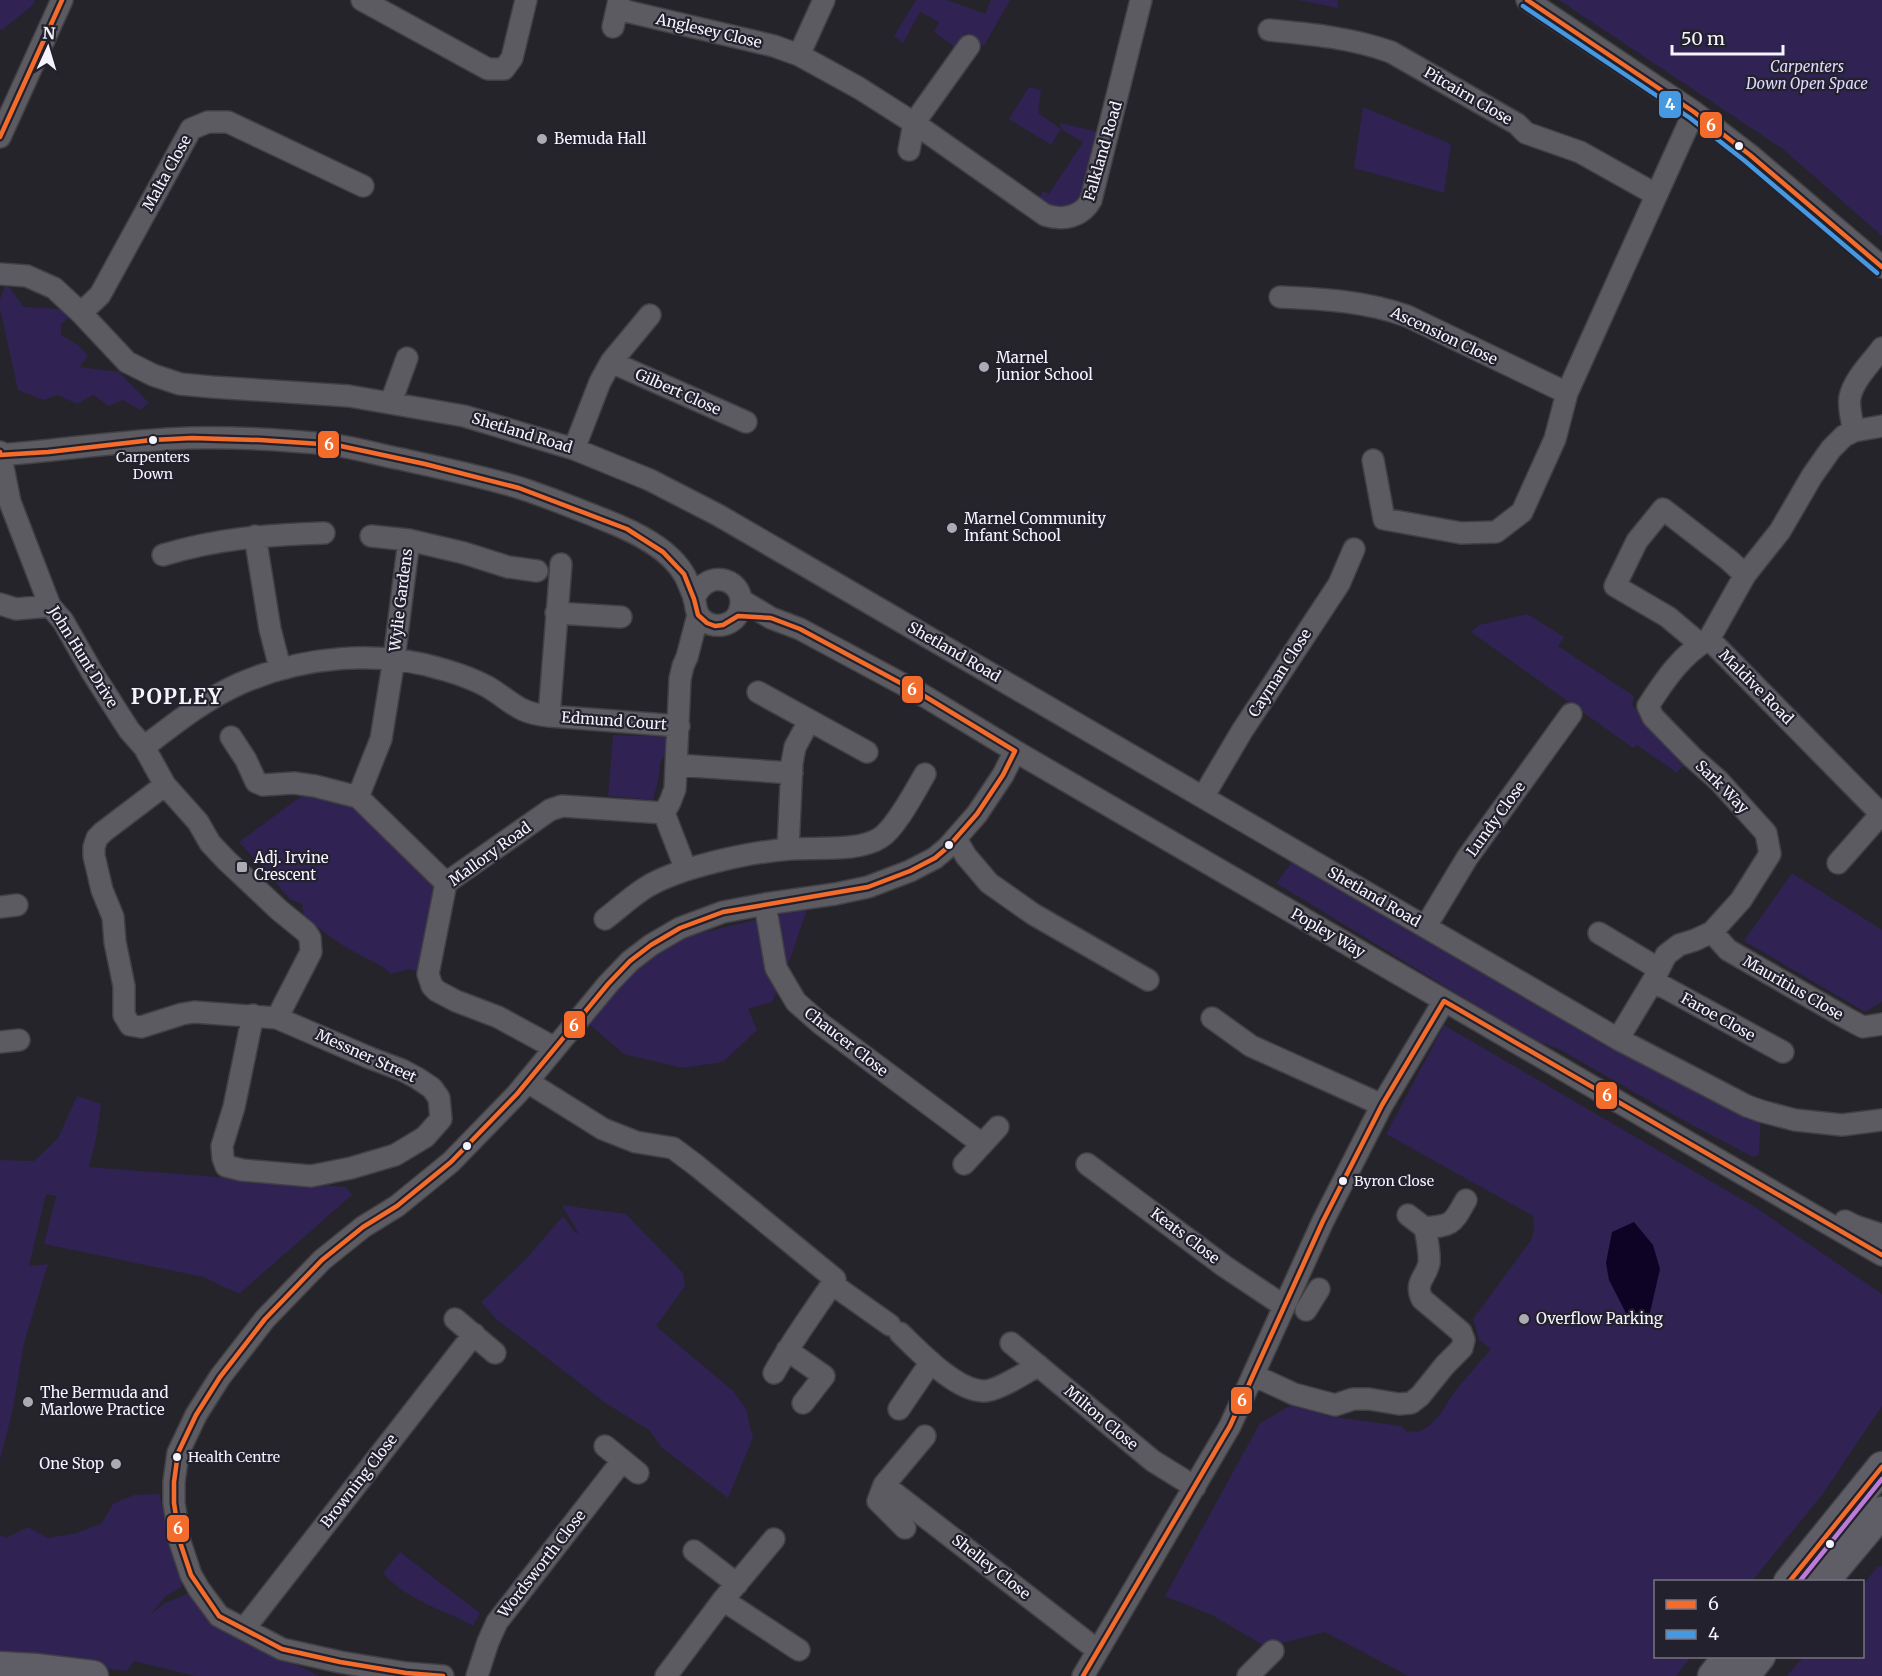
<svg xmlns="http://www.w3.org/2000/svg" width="1882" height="1676" viewBox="0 0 1882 1676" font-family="Merriweather,serif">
  <rect width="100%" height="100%" fill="#25242a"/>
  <path fill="#302252" d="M0 0H35L32 6 3 29H0Z
    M916 0H947L985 14 991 0H1010L984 46 965 33 956 48 934 32 939 22 920 12 903 43 894 36Z
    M1298 0H1338V8Z
    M1559 0H1882V236L1784 150Z
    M1029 87 1041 90 1038 113 1061 129 1051 145 1009 119Z
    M1363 107 1451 144 1444 193 1354 168Z
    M1060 123 1099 132V137L1094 141 1086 180 1087 192 1071 208H1051L1038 200 1043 191 1049 194 1083 142 1062 130Z
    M6 283 24 307 78 310 61 324V335L78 345 88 355 80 367 119 372 149 403 140 410 123 400 109 406 93 395 77 404 58 395 43 400 18 390 0 309V299Z
    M1527 614 1564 637 1558 646 1634 696 1632 705 1683 766 1677 773 1637 745 1633 748 1471 632 1479 625Z
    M613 735 675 737 660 763 659 777 653 800 608 796Z
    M315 786 358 797 446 883 428 974 409 969 391 974 383 967 345 947 304 918 302 904 290 899 239 842Z
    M1299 853 1761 1111 1759 1155 1753 1157 1681 1119 1559 1049 1531 1039 1276 883Z
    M1792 873 1882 930V1002L1865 1012 1744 941Z
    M808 907 787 968 772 1002 748 1009 757 1030 723 1062 682 1068 624 1054 583 1019 613 980 672 940Z
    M1444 1025 1755 1207 1882 1294V1406L1822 1495 1752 1581 1656 1582V1656L1691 1657 1676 1676H1408L1325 1632 1266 1647 1212 1615 1165 1596 1260 1423 1286 1408 1299 1402 1328 1416 1401 1426 1406 1431 1418 1432 1429 1426 1438 1417 1455 1391 1491 1349 1479 1340 1473 1319 1531 1240 1534 1230 1533 1216 1386 1134Z
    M77 1096 101 1104 96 1139 89 1167 346 1187 352 1195 239 1294 203 1277 44 1244 56 1196 46 1194 29 1266 48 1264 24 1343 13 1409 0 1460V1160L34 1161 58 1138Z
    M562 1205 626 1214 683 1273 685 1286 656 1326 733 1391 746 1409 753 1438 728 1498 662 1448 649 1430 607 1404 496 1319 481 1302 528 1257 563 1216 574 1231 579 1234Z
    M159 1494 182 1587 166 1596 150 1615 165 1603 199 1589 216 1628 320 1676H195L134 1661 127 1671 23 1658 0 1657V1535L6 1538 28 1527 48 1538 77 1533 102 1523 113 1504 134 1495Z
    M400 1552 480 1613 473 1626C441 1608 407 1601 383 1573Z
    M1882 1566V1676H1787L1803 1657 1862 1656 1863 1585 1877 1567Z"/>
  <path fill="#0e0325" d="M1634 1222 1653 1245 1660 1269 1649 1317 1629 1319 1609 1280 1606 1263 1612 1232Z"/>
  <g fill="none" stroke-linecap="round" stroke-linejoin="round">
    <defs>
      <path id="minor" d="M362 0 488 69H504L512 58 526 0
        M824 0 799 55 859 88 914 123 1045 215C1063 221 1082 217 1091 200L1141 0
        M1527 0 1694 112 1750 155 1882 267
        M617 9 774 46 799 55
        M613 27 619 0
        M1269 30C1311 34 1352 38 1391 52L1517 124 1526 133 1580 152 1655 194
        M0 137 62 0
        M909 150 914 123 969 46
        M0 274 27 276 54 288 81 313 127 362 153 375 180 384 212 387 349 396 464 416 574 449 650 480 718 515 787 555 1618 1039 1747 1106 1761 1111 1795 1120 1842 1125 1882 1120
        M1280 297C1323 299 1365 301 1407 316L1567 393
        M81 313 100 295 191 129 208 122H228L363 186
        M611 362 746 422
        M391 402 407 358
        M1854 431C1852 420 1848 408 1850 397 1854 379 1871 363 1882 348
        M574 449 600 382 611 362 650 315
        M0 452 10 502 50 606 63 621 92 672 129 730 144 747 165 785 198 822 210 843 226 860 279 910 306 932 310 938 311 952 277 1018
        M0 455C63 450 126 440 189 438 235 437 289 440 334 445 357 448 379 455 401 459 440 468 481 476 520 488 548 497 577 509 605 520 633 531 670 548 685 576 688 582 691 590 694 597 696 604 695 612 701 618 713 631 736 626 740 609 748 580 707 565 694 599
        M1373 460 1384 519 1461 533 1496 532 1522 512 1555 439 1567 393 1694 112
        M255 536 270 629 280 668
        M371 536 409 540 464 553 508 567 537 571
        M409 540 394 659 381 739 358 797 446 883
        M163 555C219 538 267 535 324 533
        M561 564 549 716 679 726
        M741 600 771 618 800 629 921 694 1015 751 1882 1255
        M0 604 16 609 50 606
        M556 613 621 617
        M1709 639 1745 575 1780 531 1812 476 1831 449 1844 436 1854 431 1882 426
        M1709 639 1882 815
        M1700 644 1668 617 1615 586 1637 541 1663 509 1729 560 1745 575
        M758 692 867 752
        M231 737 246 760 256 782 263 785 294 783 315 786 358 797
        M144 747C174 724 204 700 239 684 303 656 378 649 445 670 459 674 475 680 488 687 513 702 517 713 549 716
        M677 765 792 773
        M165 785 103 832 97 838 94 847V856L102 890 113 917 115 942 124 986V1015L130 1025 141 1027 182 1014 194 1012 277 1018 370 1058 402 1070 417 1078 432 1088 439 1098 441 1119 425 1137 395 1155 351 1168 311 1176 242 1170 226 1166 223 1158 222 1146 234 1107 253 1015
        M1203 797 1242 731 1339 584 1354 549
        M664 813 670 802 675 789 680 679 683 666 687 657 698 615
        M664 813 686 870
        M956 839 966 856 989 883 1033 914 1148 980
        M788 849 792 763 795 747 809 721
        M1838 863 1882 813
        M765 904 776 968 796 1002 821 1024 982 1144
        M0 907 17 905
        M605 919C618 909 631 897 645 888 678 867 751 852 790 849 817 847 858 852 880 838 896 828 915 791 925 774
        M1426 926 1467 858 1571 714
        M1712 932 1728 950 1846 1018 1863 1027 1882 1024
        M1599 933 1659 969
        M1653 981 1783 1052
        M1212 1018 1251 1046 1382 1105
        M1618 1039 1653 981 1666 955 1679 945 1695 940 1712 932 1741 900 1770 854 1766 833 1719 781 1692 757 1653 717 1648 706C1664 681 1682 654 1709 639
        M0 1042 19 1040
        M555 1048 498 1017 456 1001 437 991 432 986 428 974 446 883 550 810 562 806 664 813
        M528 1082 603 1129 636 1142 673 1148 697 1166 835 1279 832 1284
        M964 1164 998 1127
        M1087 1164 1224 1266 1284 1306
        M1408 1215 1425 1228C1454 1225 1452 1224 1466 1200
        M1845 1221 1855 1226 1882 1235
        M1306 1310 1319 1289
        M455 1319 495 1353
        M900 1333C920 1352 955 1390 983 1391 995 1392 1028 1372 1038 1365
        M1011 1343 1153 1461 1195 1487
        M787 1350 824 1376 803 1403
        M774 1373C791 1342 812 1314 832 1284L890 1325
        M1253 1375 1294 1394 1335 1405 1353 1399H1369L1399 1404 1411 1403 1420 1396 1445 1365 1462 1348 1464 1340 1461 1332 1422 1299C1414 1282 1426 1278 1429 1263 1430 1252 1427 1239 1425 1228
        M899 1409 931 1362
        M605 1446 638 1473
        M884 1485 1097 1650
        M905 1528 878 1501 884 1485 925 1436
        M694 1551 737 1584
        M723 1600 799 1650
        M244 1629 474 1334
        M443 1676 406 1673 340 1662 282 1649 219 1616 199 1589 191 1575 180 1542 174 1503V1482L178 1453 196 1415 220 1377 265 1319 322 1260 363 1227 397 1206 451 1162 517 1094 608 984 630 961 651 945 680 928 723 912 765 904 835 894 868 887 910 871 935 858 948 847 977 814 1003 775 1015 751
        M477 1676 488 1642 497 1622 622 1461
        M666 1676 723 1600 774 1539
        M1083 1676 1230 1426 1323 1221 1382 1105 1444 1001
        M1248 1676 1273 1651"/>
      <path id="highway" d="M1789 1582 1882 1467
        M1823 1582 1882 1512
        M0 1667 35 1669 93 1676
        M1713 1676 1729 1656
        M1744 1676 1760 1656"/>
    </defs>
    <use href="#minor" stroke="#414044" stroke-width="24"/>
    <use href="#highway" stroke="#414044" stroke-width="33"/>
    <use href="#minor" stroke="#5c5b61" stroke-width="21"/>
    <use href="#highway" stroke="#5f5d66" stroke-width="30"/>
    <defs>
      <path id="bus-1" d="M1527 0 1694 112 1750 155 1882 267
        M0 137 62 0
        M0 452V455L48 452 152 440 192 438 260 440 336 445 425 464 519 488 627 529 663 552 684 574 694 599 698 615 707 623 715 626 723 625 738 616 771 618 800 629 921 694 1015 751 1003 775 977 814 948 847 935 858 910 871 868 887 723 912 680 928 651 945 630 961 608 984 517 1094 451 1162 397 1206 363 1227 322 1260 265 1319 220 1377 196 1415 178 1453 174 1482V1503L180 1542 191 1575 219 1616 282 1649 340 1662 406 1673 443 1676
        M1789 1582 1882 1467
        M1083 1676 1230 1426 1323 1221 1382 1105 1444 1001 1882 1255"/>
      <path id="bus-2" d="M1523 6 1690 118 1745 161 1877 273"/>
      <path id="bus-3" d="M1799 1582 1882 1479"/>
    </defs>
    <use href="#bus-1" stroke="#23212d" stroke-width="9"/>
    <use href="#bus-2" stroke="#23212d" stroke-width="9"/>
    <use href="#bus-3" stroke="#23212d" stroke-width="9"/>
    <use href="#bus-1" stroke="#f36c2b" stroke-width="4.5"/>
    <use href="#bus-2" stroke="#4699e1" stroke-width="4.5"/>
    <use href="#bus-3" stroke="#bd7bd9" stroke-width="4.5"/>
  </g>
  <g fill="#acabb3" stroke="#23212d" stroke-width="2">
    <circle cx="542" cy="139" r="6"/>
    <circle cx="984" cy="367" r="6"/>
    <circle cx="952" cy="528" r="6"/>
    <rect x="236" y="861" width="12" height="12" rx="3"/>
    <circle cx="1524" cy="1319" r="6"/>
    <circle cx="28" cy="1402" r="6"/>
    <circle cx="116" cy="1464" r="6"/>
  </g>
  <g fill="#f5f4fd" stroke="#23212d" stroke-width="2">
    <circle cx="1739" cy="146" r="5"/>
    <circle cx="153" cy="440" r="5"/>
    <circle cx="949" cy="845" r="5"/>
    <circle cx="467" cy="1146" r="5"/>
    <circle cx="1343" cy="1181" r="5"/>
    <circle cx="177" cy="1457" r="5"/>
    <circle cx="1830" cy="1544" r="5"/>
  </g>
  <g text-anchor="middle" stroke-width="4.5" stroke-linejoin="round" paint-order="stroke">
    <g font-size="14" fill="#f5f4fd" stroke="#23212d" text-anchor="start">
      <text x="153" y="462" text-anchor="middle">Carpenters<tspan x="153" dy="17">Down</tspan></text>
      <text x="1354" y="1186">Byron Close</text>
      <text x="188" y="1462">Health Centre</text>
    </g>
    <g font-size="15" fill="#f5f4fd" stroke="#23212d">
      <text transform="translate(709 31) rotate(13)" y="5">Anglesey Close</text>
      <text transform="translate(1468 96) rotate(30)" y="5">Pitcairn Close</text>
      <text transform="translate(1103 151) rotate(-74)" y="5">Falkland Road</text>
      <text transform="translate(167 173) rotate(-61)" y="5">Malta Close</text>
      <text transform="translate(1444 336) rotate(25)" y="5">Ascension Close</text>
      <text transform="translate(678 392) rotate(24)" y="5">Gilbert Close</text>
      <text transform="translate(522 433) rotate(17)" y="5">Shetland Road</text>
      <text transform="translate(401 600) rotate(-83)" y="5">Wylie Gardens</text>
      <text transform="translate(954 652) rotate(30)" y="5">Shetland Road</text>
      <text transform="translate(83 657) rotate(58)" y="5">John Hunt Drive</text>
      <text transform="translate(1280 673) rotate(-57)" y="5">Cayman Close</text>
      <text transform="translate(1756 687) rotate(45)" y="5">Maldive Road</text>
      <text transform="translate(614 721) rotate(4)" y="5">Edmund Court</text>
      <text transform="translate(1722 787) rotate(45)" y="5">Sark Way</text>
      <text transform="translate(1496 819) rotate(-54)" y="5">Lundy Close</text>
      <text transform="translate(490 854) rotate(-36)" y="5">Mallory Road</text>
      <text transform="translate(1374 897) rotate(30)" y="5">Shetland Road</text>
      <text transform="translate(1328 933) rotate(30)" y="5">Popley Way</text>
      <text transform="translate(1793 988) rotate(30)" y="5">Mauritius Close</text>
      <text transform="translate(1718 1017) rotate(29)" y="5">Faroe Close</text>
      <text transform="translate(846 1042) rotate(38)" y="5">Chaucer Close</text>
      <text transform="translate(366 1056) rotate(24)" y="5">Messner Street</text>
      <text transform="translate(1185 1236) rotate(37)" y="5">Keats Close</text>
      <text transform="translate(1101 1418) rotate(40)" y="5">Milton Close</text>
      <text transform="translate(359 1481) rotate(-52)" y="5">Browning Close</text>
      <text transform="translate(542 1564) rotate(-52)" y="5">Wordsworth Close</text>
      <text transform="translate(991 1567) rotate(38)" y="5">Shelley Close</text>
    </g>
    <g font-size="15" font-style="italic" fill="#e0d9ff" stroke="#23212d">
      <text x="1807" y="72">Carpenters<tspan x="1807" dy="17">Down Open Space</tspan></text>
    </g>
    <g font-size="15" fill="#f5f4fd" stroke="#23212d" text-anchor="start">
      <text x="554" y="144">Bemuda Hall</text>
      <text x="996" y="363">Marnel<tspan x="996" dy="17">Junior School</tspan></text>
      <text x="964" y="524">Marnel Community<tspan x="964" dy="17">Infant School</tspan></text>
      <text x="254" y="863">Adj. Irvine<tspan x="254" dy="17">Crescent</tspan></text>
      <text x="1536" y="1324">Overflow Parking</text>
      <text x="40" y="1398">The Bermuda and<tspan x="40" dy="17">Marlowe Practice</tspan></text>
      <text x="104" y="1469" text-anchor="end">One Stop</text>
    </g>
    <g font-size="21" font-weight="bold" letter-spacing="1.5" fill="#f5f4fd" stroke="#23212d">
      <text x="177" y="704">POPLEY</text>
    </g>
  </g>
  <g stroke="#23212d" stroke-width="2">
    <rect x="1658" y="90" width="24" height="29" rx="6" fill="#4699e1"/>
    <rect x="1699" y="111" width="24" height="28" rx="6" fill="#f36c2b"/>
    <rect x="317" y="430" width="23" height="29" rx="6" fill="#f36c2b"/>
    <rect x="901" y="675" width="23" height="29" rx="6" fill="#f36c2b"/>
    <rect x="563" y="1010" width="23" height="29" rx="6" fill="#f36c2b"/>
    <rect x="1595" y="1081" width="23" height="29" rx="6" fill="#f36c2b"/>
    <rect x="1230" y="1386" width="23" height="29" rx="6" fill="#f36c2b"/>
    <rect x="166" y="1514" width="24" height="29" rx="6" fill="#f36c2b"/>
  </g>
  <g font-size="16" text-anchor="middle" font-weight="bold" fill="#fff">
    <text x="1670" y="110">4</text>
    <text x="1711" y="131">6</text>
    <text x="329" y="450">6</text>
    <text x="912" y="695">6</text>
    <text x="574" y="1031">6</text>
    <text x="1607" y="1101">6</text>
    <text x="1242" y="1406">6</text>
    <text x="178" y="1534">6</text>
  </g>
  <rect x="1654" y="1580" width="210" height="78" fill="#23212d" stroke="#777580" stroke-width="1.5"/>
  <rect x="1666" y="1600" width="30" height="9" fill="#f36c2b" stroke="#777580" stroke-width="1.5"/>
  <text x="1708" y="1610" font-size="18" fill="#f5f4fd">6</text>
  <rect x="1666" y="1630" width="30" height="9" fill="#4699e1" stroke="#777580" stroke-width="1.5"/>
  <text x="1708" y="1640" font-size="18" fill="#f5f4fd">4</text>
  <g transform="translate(48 48) rotate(4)" stroke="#23212d" stroke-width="4.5" paint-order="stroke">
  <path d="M0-4.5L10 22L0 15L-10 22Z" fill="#f5f4fd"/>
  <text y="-9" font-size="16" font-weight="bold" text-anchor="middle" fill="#f5f4fd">N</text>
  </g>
  <path d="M1672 45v9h111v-9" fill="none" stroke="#f5f4fd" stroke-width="3"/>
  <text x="1681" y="45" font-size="18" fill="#f5f4fd" stroke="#23212d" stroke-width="4.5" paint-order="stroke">50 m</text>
</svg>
